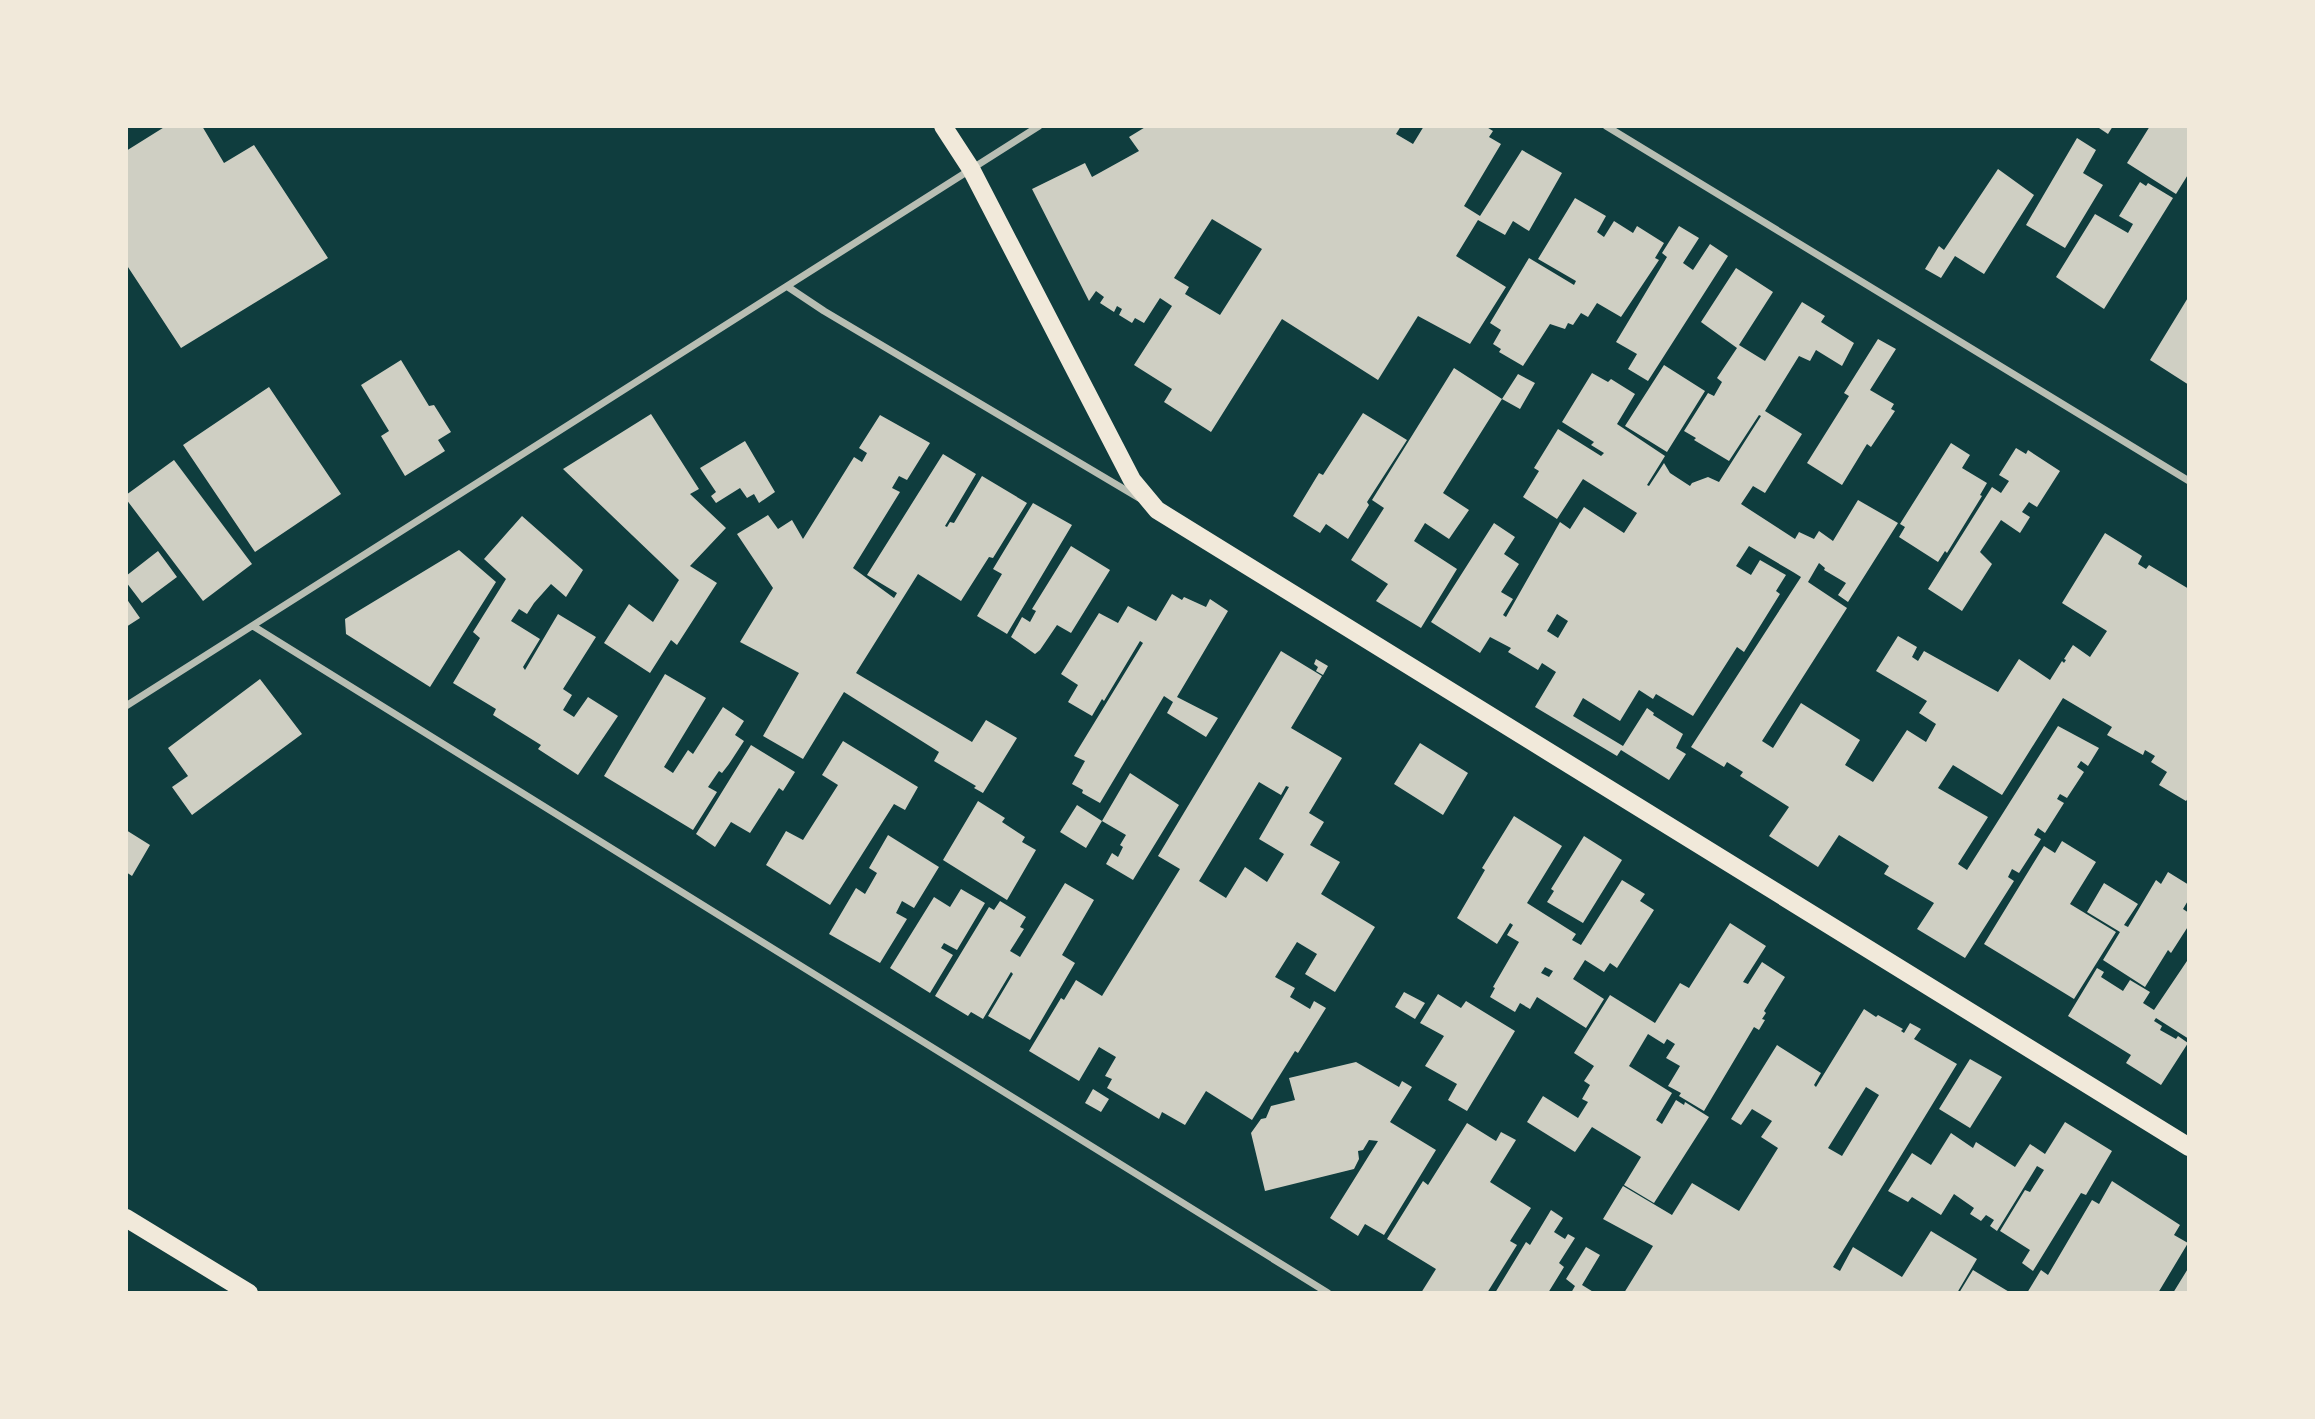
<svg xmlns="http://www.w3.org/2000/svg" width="2315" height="1419" viewBox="0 0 2315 1419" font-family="Poppins,sans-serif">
  <rect width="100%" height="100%" fill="#0f3d3e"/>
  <path fill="#cfcfc3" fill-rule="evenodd" d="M166 126H202L224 163 254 145 328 258 181 348 126 264V151Z
    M1147 126H1401L1396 134 1413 144 1424 126H1485L1493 131 1489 137 1501 144 1464 206 1480 216 1522 150 1562 173 1529 231 1513 221 1505 235 1478 220 1456 256 1506 287 1470 344 1418 316 1378 380 1282 319 1211 432 1164 402 1172 389 1134 365 1172 306 1160 298 1144 323 1135 318 1132 323 1119 315 1122 309 1117 306 1114 312 1100 303 1104 297 1096 291 1089 301 1032 189 1085 163 1092 177 1139 151 1129 137ZM1212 219 1262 249 1220 315 1185 294 1189 287 1174 278Z
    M2096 126H2113L2108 134Z
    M2150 126 2160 128 2162 126H2189V173L2176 194 2127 163Z
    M2077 138 2096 150 2083 173 2103 185 2065 248 2026 225Z
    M1998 169 2034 195 1984 274 1955 256 1941 278 1925 269 1939 246 1944 250Z
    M2140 182 2146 186 2148 183 2173 198 2104 309 2056 277 2095 214 2128 233 2133 224 2119 216Z
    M1575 198 1606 216 1597 232 1604 237 1614 221 1633 233 1637 226 1664 243 1655 258 1659 260 1621 317 1597 303 1588 317 1581 313 1573 325 1568 323 1565 329 1550 324 1523 366 1499 352 1501 349 1493 344 1501 330 1490 323 1529 258 1574 285 1576 281 1538 259Z
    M1679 226 1699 238 1683 263 1693 270 1710 244 1728 256 1648 381 1628 369 1637 354 1616 342 1667 257 1662 253Z
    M1736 268 1773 292 1739 345 1765 361 1802 302 1825 316 1821 322 1854 343 1842 366 1816 350 1810 361 1799 356 1765 411 1802 434 1765 493 1753 486 1741 504 1795 539 1799 532 1814 539 1819 531 1833 541 1858 500 1898 523 1848 602 1838 595 1846 583 1824 570 1825 568 1819 563 1808 582 1847 608 1762 741 1773 748 1801 703 1860 740 1845 765 1873 782 1907 730 1926 742 1936 724 1919 713 1927 701 1876 671 1898 636 1917 647 1912 657 1918 661 1924 651 1998 692 2019 659 2050 680 2062 661 2064 663 2066 660 2064 659 2073 645 2090 657 2107 631 2062 603 2105 533 2142 556 2138 564 2146 569 2149 565 2189 589V797L2186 801 2159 785 2167 772 2151 762 2155 756 2145 750 2143 755 2107 735 2112 727 2063 698 2002 795 1953 765 1938 788 1988 817 1958 864 1967 870 2058 726 2099 748 2088 766 2081 761 2077 767 2084 772 2067 798 2060 794 2057 799 2064 803 2045 833 2038 828 2034 835 2041 839 2019 873 2012 869 2008 877 2014 881 1965 958 1917 929 1934 903 1884 874 1889 866 1839 835 1818 867 1769 836 1789 807 1740 776 1743 772 1727 762 1724 767 1691 747 1801 577 1793 572 1749 546 1736 566 1751 575 1760 560 1786 575 1776 591 1780 594 1744 652 1737 647 1693 716 1656 694 1653 699 1639 690 1620 721 1583 698 1573 716 1623 746 1647 708 1654 713 1653 715 1683 734 1676 748 1686 754 1669 780 1621 750 1617 756 1535 707 1556 672 1542 663 1538 670 1508 652 1511 648 1490 637 1480 653 1431 622 1494 523 1515 537 1504 554 1519 564 1501 592 1513 599 1503 615 1506 617 1560 522 1570 529 1584 507 1624 533 1637 513 1583 479 1557 519 1523 497 1539 471 1534 468 1558 429 1601 456 1604 453 1591 445 1594 442 1562 422 1592 373 1608 382 1611 379 1635 394 1617 424 1665 456 1647 485 1649 486 1664 463 1670 473 1690 486 1692 483 1708 477 1719 482 1761 416 1759 415 1729 461 1694 440 1696 438 1684 431 1708 393 1714 396 1722 382 1717 378 1737 348 1701 322ZM1557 614 1568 621 1558 638 1547 631Z
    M2189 296V385L2150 360Z
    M1878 339 1896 349 1870 390 1894 404 1891 409 1895 411 1871 447 1867 444 1842 485 1807 463 1849 396 1844 393Z
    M401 360 429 406 434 405 451 432 438 440 445 451 405 476 381 436 389 431 361 385Z
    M1664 365 1705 391 1667 452 1625 426Z
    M1454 368 1502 399 1443 493 1469 510 1449 539 1425 523 1414 541 1457 569 1421 628 1376 601 1388 584 1351 560 1384 508 1372 500Z
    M1518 374 1535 383 1520 409 1502 399Z
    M269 387 341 494 255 552 183 445Z
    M1363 413 1407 440 1367 502 1369 505 1348 539 1326 524 1320 533 1293 516 1319 473 1323 475Z
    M651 414 699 489 690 494 726 528 690 566 717 583 677 645 671 640 650 673 604 643 629 604 653 622 679 580 563 469Z
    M880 415 930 443 907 480 899 476 892 488 900 492 853 568 894 598 897 593 867 575 943 454 976 474 945 526 947 527 950 522 954 523 982 476 1027 503 993 558 989 557 961 601 918 574 856 673 972 742 986 720 1017 738 983 793 974 788 976 786 934 761 939 752 844 692 803 759 763 736 799 673 740 642 773 588 737 534 768 515 778 529 792 520 803 539 854 457 862 462 867 453 859 448Z
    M745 441 775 492 759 503 754 494 747 498 740 488 716 503 711 496 716 492 700 468Z
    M1951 443 1970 455 1962 468 1987 483 1980 495 1982 496 1947 553 1945 551 1938 562 1899 537 1905 527 1900 524Z
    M2016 448 2026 454 2028 450 2060 471 2037 507 2029 502 2022 512 2030 517 2020 533 2001 520 1980 552 1992 564 1962 611 1928 589 1992 487 2001 493 2009 481 1999 475Z
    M174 460 252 564 203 601 126 499V495Z
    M1033 503 1072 525 1007 634 977 616 1002 574 993 569Z
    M522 516 583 570 566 597 551 584 534 603 527 614 519 609 511 621 540 639 523 667 525 670 558 614 596 637 563 689 572 695 563 710 574 717 588 697 618 716 578 775 538 749 541 745 493 715 496 709 453 683 480 638 473 632 506 579 484 559Z
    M1071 546 1110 570 1071 633 1057 625 1040 650 1035 654 1011 637 1022 617 1030 622 1036 611 1032 609Z
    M459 550 496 582 430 687 346 634 345 619Z
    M158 551 177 577 142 603 126 582V576Z
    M1172 594 1182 600 1184 597 1206 607 1210 599 1228 611 1177 697 1218 718 1206 737 1167 713 1173 702 1164 696 1100 803 1082 793 1083 790 1072 784 1085 761 1074 756 1143 643 1140 641 1104 701 1102 699 1092 716 1068 702 1078 685 1061 674 1099 613 1118 623 1128 606 1156 621Z
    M126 598 140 618 126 627Z
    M1281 651 1322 676 1291 728 1342 758 1309 813 1324 822 1310 845 1340 862 1321 894 1375 927 1335 992 1305 974 1317 954 1297 942 1275 977 1295 988 1290 997 1310 1009 1314 1001 1326 1008 1298 1053 1295 1051 1252 1120 1206 1091 1185 1125 1162 1112 1159 1119 1107 1088 1112 1079 1105 1076 1116 1057 1099 1047 1079 1081 1029 1051 1061 998 1064 1000 1076 980 1102 996 1180 869 1158 856ZM1259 782 1281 795 1286 786 1289 787 1259 839 1284 854 1267 882 1245 867 1226 898 1199 881Z
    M1316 659 1328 666 1323 675 1316 671 1318 667 1314 664Z
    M665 674 706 698 664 767 673 773 688 750 693 754 723 707 744 721 735 735 744 741 729 764 722 773 719 771 708 787 717 792 693 830 604 776Z
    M260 679 302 734 192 815 172 787 188 776 168 748Z
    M843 741 918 787 905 810 894 804 830 905 766 865 786 831 803 840 838 785 822 775Z
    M1420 743 1468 773 1443 815 1394 784Z
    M751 745 795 772 783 791 779 788 750 833 731 822 715 847 696 834Z
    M1130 773 1179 805 1133 880 1106 864 1112 853 1118 857 1123 847 1120 845 1126 835 1102 821 1086 848 1060 832 1077 805 1102 821Z
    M978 801 1005 818 1002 822 1025 837 1022 842 1036 850 1007 900 943 860Z
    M1514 816 1562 846 1527 903 1576 934 1572 940 1581 945 1622 880 1645 894 1640 901 1654 910 1617 968 1610 963 1604 972 1585 960 1573 979 1604 999 1586 1028 1537 997 1530 1009 1520 1003 1515 1012 1490 997 1495 988 1493 987 1519 942 1507 935 1513 925 1510 923 1497 944 1457 918 1485 870 1482 868ZM1545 967 1553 971 1549 977 1541 973Z
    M126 830 150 845 132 876 126 872Z
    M888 835 939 867 914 908 902 901 896 913 907 919 880 963 829 934 856 888 865 894 877 873 869 868Z
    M1584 836 1622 860 1583 923 1547 902 1554 891 1551 889Z
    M2062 841 2096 862 2070 904 2116 932 2074 999 1984 944 2044 846 2055 853Z
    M2168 872 2189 885V899L2183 909 2189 913V925L2171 953 2168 950 2145 987 2103 960 2120 932 2087 912 2104 883 2138 904 2124 925 2128 927 2156 880 2161 884Z
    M1065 883 1094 900 1062 955 1075 963 1030 1040 988 1016 1013 974 1011 972 983 1019 971 1012 968 1016 935 996 989 907 994 910 1000 901 1026 917 1020 927 1024 929 1010 951 1020 957Z
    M961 889 985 903 957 950 944 943 941 948 953 955 930 993 890 968 934 897 950 907Z
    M1730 923 1766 946 1743 982 1748 984 1762 962 1785 977 1764 1011 1766 1013 1762 1019 1765 1020 1759 1030 1754 1027 1704 1111 1679 1096 1681 1093 1668 1086 1680 1066 1666 1058 1675 1044 1667 1039 1664 1044 1648 1034 1629 1066 1672 1093 1656 1120 1662 1124 1676 1100 1684 1105 1685 1102 1709 1117 1654 1203 1624 1185 1641 1157 1592 1127 1575 1152 1527 1122 1543 1096 1578 1118 1588 1102 1582 1099 1590 1085 1584 1081 1594 1066 1574 1053 1610 995 1655 1023 1680 983 1689 988Z
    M2189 958V1039L2156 1018 2154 1021 2162 1026 2160 1030 2176 1039 2178 1036 2188 1043 2161 1085 2126 1063 2131 1055 2068 1016 2097 968 2104 972 2101 977 2123 991 2130 980 2150 992 2143 1003 2154 1010Z
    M1404 992 1425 1003 1415 1019 1395 1007Z
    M1438 994 1461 1008 1466 1001 1515 1031 1467 1111 1448 1100 1457 1084 1425 1066 1444 1036 1420 1023Z
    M1864 1009 1876 1017 1878 1015 1903 1029 1901 1031 1904 1033 1910 1023 1921 1029 1914 1039 1957 1064 1833 1267 1840 1271 1853 1247 1902 1277 1931 1231 1977 1259 1957 1293H1624L1653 1246 1603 1219 1623 1186 1672 1215 1692 1183 1739 1211 1778 1148 1761 1137 1772 1121 1752 1109 1741 1125 1731 1119 1777 1045 1821 1073 1814 1085 1816 1087ZM1866 1087 1879 1095 1842 1156 1828 1148Z
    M1970 1059 2002 1077 1970 1128 1939 1109Z
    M1356 1062 1399 1087 1402 1081 1412 1087 1390 1122 1436 1150 1384 1235 1365 1224 1358 1236 1330 1218 1378 1141 1369 1140 1363 1150 1358 1151 1359 1159 1354 1169 1265 1191 1251 1133 1261 1119 1266 1118 1271 1106 1295 1100 1289 1078Z
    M1093 1089 1109 1099 1101 1112 1085 1103Z
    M2065 1122 2112 1151 2086 1195 2081 1193 2033 1271 2022 1263 2030 1250 2000 1231 2025 1190 2030 1192 2044 1170 2037 1166 1997 1231 1990 1226 1994 1220 1986 1215 1981 1221 1970 1214 1974 1208 1954 1194 1941 1215 1912 1197 1908 1202 1888 1191 1912 1153 1931 1165 1951 1133 1973 1148 1976 1142 2015 1167 2030 1144 2045 1154Z
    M1467 1123 1496 1141 1501 1132 1516 1140 1490 1182 1531 1208 1510 1241 1517 1245 1487 1293H1421L1436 1269 1387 1239 1423 1181 1428 1185Z
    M2112 1181 2180 1225 2174 1235 2188 1243 2158 1293H2027L2041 1270 2048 1275 2092 1200 2099 1204Z
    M1551 1210 1563 1218 1554 1232 1565 1239 1568 1234 1575 1238 1559 1263 1564 1267 1548 1293H1495L1526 1242 1530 1245Z
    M1586 1247 1600 1255 1582 1285 1595 1293H1571L1575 1286 1566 1279Z
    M2189 1267V1293H2173Z
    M1973 1270 1986 1278 2011 1293H1959Z"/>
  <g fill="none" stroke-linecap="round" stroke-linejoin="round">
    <path stroke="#b8beb3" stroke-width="7" d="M1606 126 2189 481
      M788 287 824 311 1139 498
      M253 626 1328 1293
      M126 706 1039 126"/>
    <path stroke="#f1e9da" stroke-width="18" d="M943 126 971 169 1132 480 1157 510 2189 1147
      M126 1218 249 1293"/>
  </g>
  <rect width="2315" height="1419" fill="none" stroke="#f1e9da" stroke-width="256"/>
</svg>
